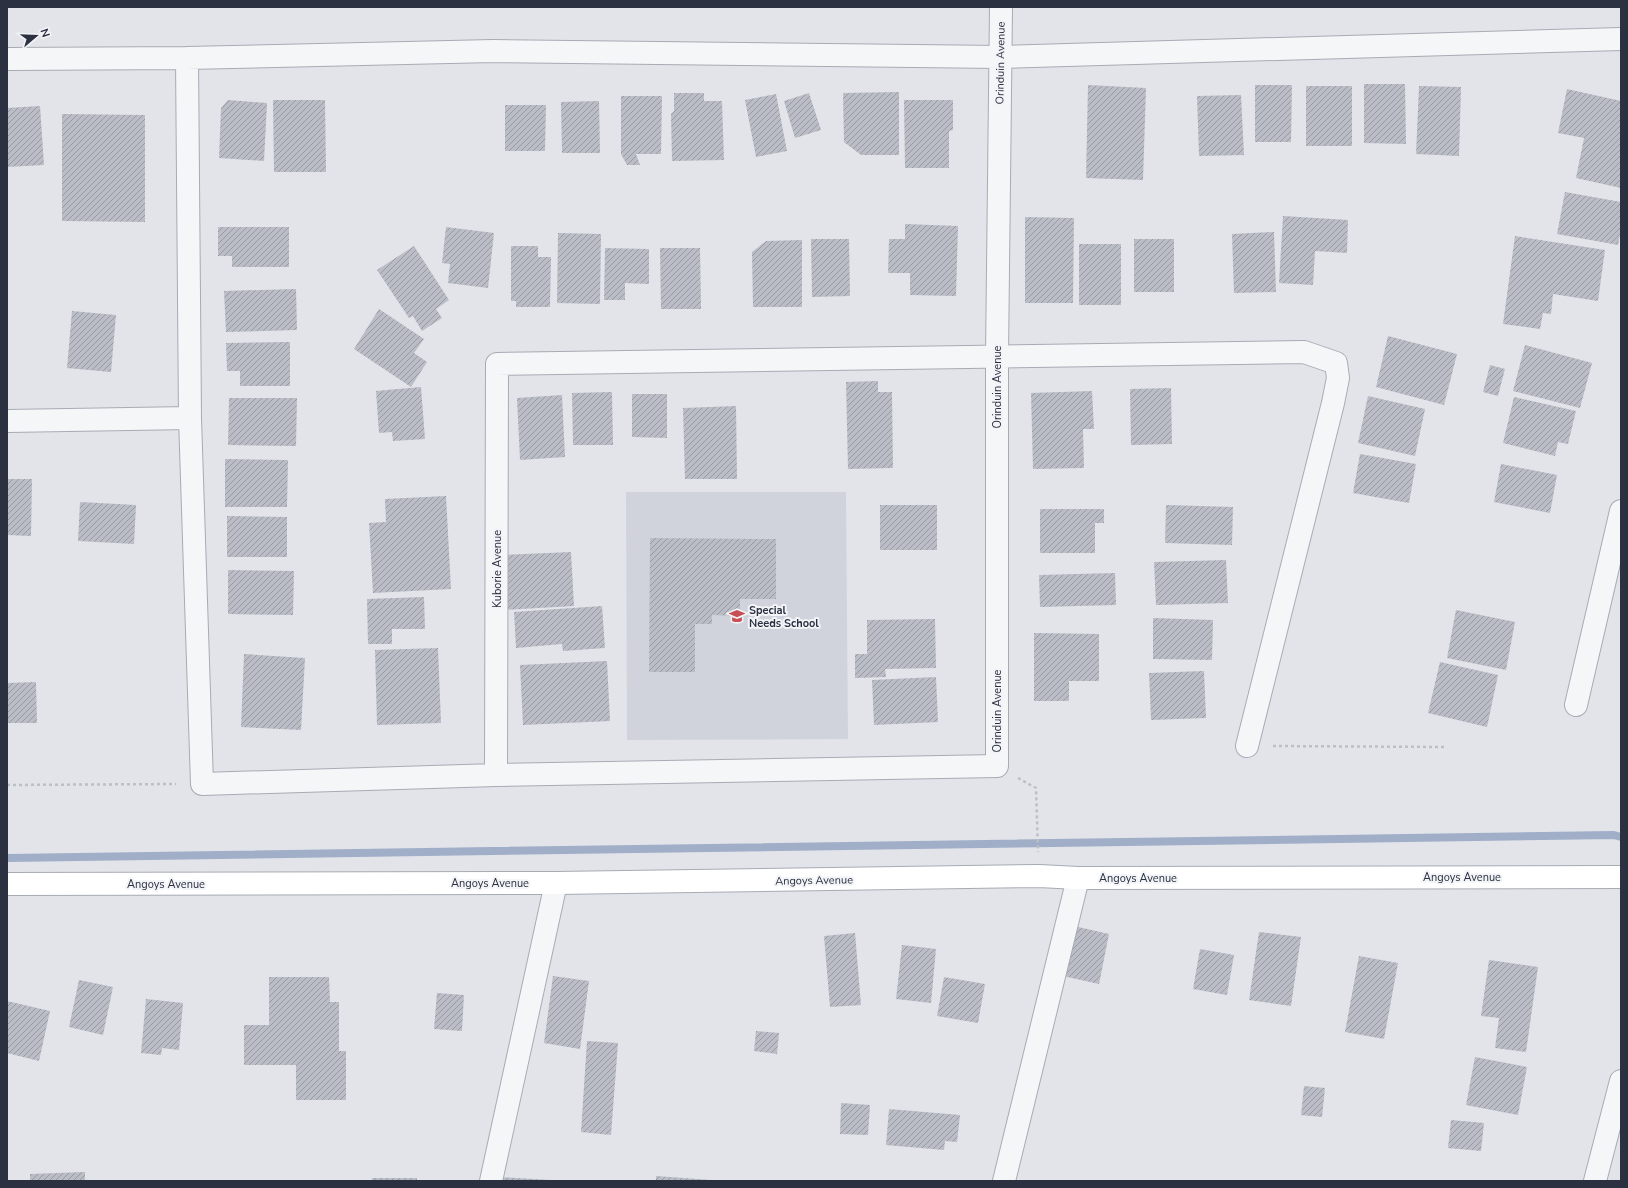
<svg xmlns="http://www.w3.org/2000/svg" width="1628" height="1188" viewBox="0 0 1628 1188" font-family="'Nunito Sans',sans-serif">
  <defs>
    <pattern id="building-hatch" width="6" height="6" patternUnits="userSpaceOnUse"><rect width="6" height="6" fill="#babdc6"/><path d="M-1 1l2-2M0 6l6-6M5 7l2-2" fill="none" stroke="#979aa2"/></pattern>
  </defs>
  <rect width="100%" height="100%" fill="#e2e4ea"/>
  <path fill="#d1d3dc" d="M626 492H846L848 739 627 740Z"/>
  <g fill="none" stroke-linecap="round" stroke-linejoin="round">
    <path stroke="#a0aec7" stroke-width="8" d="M7 858 1614 835 1621 837"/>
  </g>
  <path fill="url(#building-hatch)" d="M1364 84H1405L1406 144 1364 143Z
    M1088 85 1146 88 1143 180 1086 178Z
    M1255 85H1292L1291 142H1255Z
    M1306 86H1352V146H1306Z
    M1419 86 1461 87 1459 156 1416 154Z
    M1567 89 1621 101V188L1576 178 1584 138 1558 133Z
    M899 92V155H861L844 142 843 93Z
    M674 93H704V101H722L724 160 672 161 671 114 674 111Z
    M809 93 821 130 795 138 784 101Z
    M776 94 787 151 756 157 745 100Z
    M1241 95 1244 155 1199 156 1197 96Z
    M621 96H662L661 154H636L640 165H627L621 154Z
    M228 100 267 103 264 161 219 158 221 108Z
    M273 100H325L326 172H274Z
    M904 100H953V130L949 131V168H905Z
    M599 101 600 153H562L561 102Z
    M505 105H546L545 151H505Z
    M40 106 44 165 7 167V108Z
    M62 114 145 115V222L62 221Z
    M1565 192 1621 202V229L1618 245 1557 234Z
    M1283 216 1348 220 1347 253 1315 251 1313 285 1279 283Z
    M1025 217 1074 218 1073 303H1025Z
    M905 224 958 226 956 296 910 295V273H888L889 239H905Z
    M218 227H289V267H232V256H218Z
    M446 227 494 233 488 288 448 283 450 264 442 263Z
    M1274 232 1276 292 1234 293 1232 234Z
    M558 233 601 234 600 304 557 303Z
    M1515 236 1605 250 1598 301 1553 294 1551 314 1543 313 1540 329 1503 324Z
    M811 239H849L850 296 812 297Z
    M1134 239H1174V292H1134Z
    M802 240V307H753L752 252 766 241Z
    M1079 244H1121V305H1079Z
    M414 246 449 300 436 309 442 318 422 331 413 316 409 318 377 270Z
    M511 246H538V257H551L550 307H516V301H511Z
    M605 248 649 249V284L625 283V300H604Z
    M660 248H700L701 309H661Z
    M296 289 297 330 226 332 224 291Z
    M379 309 424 339 414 353 427 362 411 387 354 349Z
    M72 311 116 315 111 372 67 368Z
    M1388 336 1457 354 1444 405 1376 387Z
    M290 342V386H240V371H227L226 343Z
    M1525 345 1592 363 1580 408 1513 391Z
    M1490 365 1505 369 1498 396 1483 392Z
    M878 381V392H892L893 468 848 469 846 382Z
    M421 387 425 439 393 441 392 432 379 433 376 391Z
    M1171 388 1172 444 1131 445 1130 389Z
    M1092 391 1094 429H1083L1084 468 1033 469 1031 393Z
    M612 392 613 445H573L572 393Z
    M632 394H667V438L632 437Z
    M562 395 565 457 520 460 517 398Z
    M1368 396 1425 409 1415 456 1358 443Z
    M1514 397 1576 411 1568 444 1558 442 1555 456 1503 443Z
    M229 398H297L296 446 228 445Z
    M736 406 737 479H685L683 408Z
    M1360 454 1416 464 1409 503 1353 493Z
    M225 459 288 460 287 507H225Z
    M1501 464 1557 475 1550 513 1494 502Z
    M7 479H32L31 536 7 535Z
    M446 496 451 589 373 593 369 523 386 522 385 499Z
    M80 502 136 505 134 544 78 541Z
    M880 505H937V550H880Z
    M1166 505 1233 507 1232 545 1165 543Z
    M1040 509H1104V523H1095V553H1040Z
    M227 516 287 517V557H227Z
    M650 538 776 539V599H740V616L712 615V624H695V672H649Z
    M571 552 574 606 502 610 499 555Z
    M1226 560 1228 603 1156 605 1154 562Z
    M228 570 294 571 293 615 228 614Z
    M1115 573 1116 605 1040 607 1039 575Z
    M424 597 425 629H392V644H368L367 599Z
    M602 606 605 648 563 651 562 644 516 648 514 612Z
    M1456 610 1515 622 1506 670 1447 658Z
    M1153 618 1213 620 1212 660 1153 659Z
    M935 619 936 668 885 669 886 677 855 678V654H867V620Z
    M1034 633 1099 634V681H1069V701H1034Z
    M438 648 441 723 377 725 375 650Z
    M244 654 305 658 301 730 241 727Z
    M607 661 610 721 523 725 520 665Z
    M1440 662 1498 675 1487 727 1428 713Z
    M1204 671 1206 718 1151 720 1149 673Z
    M936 677 938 722 874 725 872 680Z
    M36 682 37 723H7V683Z
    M1074 926 1109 934 1099 984 1063 976Z
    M1259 932 1301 937 1291 1006 1249 1000Z
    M855 933 861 1005 830 1007 824 936Z
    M902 945 936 949 931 1003 896 999Z
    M1200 949 1234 955 1227 995 1193 989Z
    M1359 956 1398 963 1384 1039 1345 1032Z
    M1489 960 1538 967 1526 1052 1495 1048 1499 1018 1481 1016Z
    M553 976 589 981 580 1049 544 1043Z
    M269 977H329L330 1002H339V1051H346V1100H296V1065H244V1025H269Z
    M944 977 985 984 978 1023 937 1016Z
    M79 980 113 987 103 1035 69 1027Z
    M437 993 464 995 462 1031 434 1029Z
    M146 999 183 1003 179 1050 162 1048 161 1055 141 1053Z
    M7 1001 50 1011 39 1061 7 1053Z
    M756 1031 779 1033 777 1054 754 1051Z
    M587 1041 618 1043 611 1135 581 1132Z
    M1475 1057 1527 1067 1518 1115 1466 1105Z
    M1304 1086 1325 1088 1322 1117 1301 1115Z
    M841 1103 870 1105 868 1135 840 1134Z
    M889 1109 960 1115 957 1142 945 1141 944 1150 886 1145Z
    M1451 1120 1484 1123 1481 1151 1448 1148Z
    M85 1172V1181H30V1174Z
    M656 1176 711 1180V1181H656Z
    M499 1177 551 1180V1181H499Z
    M372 1178H417V1181H372Z"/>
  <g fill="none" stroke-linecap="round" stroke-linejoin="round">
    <defs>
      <path id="street" d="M187 58 190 418 202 784 496 775 997 766V356L1001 7
        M7 59 187 58 493 51 1000 57 1621 39
        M7 421 190 418
        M1576 705 1621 511
        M496 775 497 364 1304 352 1336 363 1338 378 1333 403 1247 746
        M491 1181 556 883
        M1004 1181 1078 878
        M1595 1181 1621 1081"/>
      <path id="secondary" d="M7 884 556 883 1039 876 1078 878 1621 877"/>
    </defs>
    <use href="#street" stroke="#a7abb4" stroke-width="24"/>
    <use href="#secondary" stroke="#a7abb4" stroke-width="24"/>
    <path stroke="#bcbfc5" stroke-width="2.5" stroke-dasharray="3 3" stroke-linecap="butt" d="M1273 746 1445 747
      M1018 778 1036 788 1038 852
      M7 785 176 784"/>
    <use href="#street" stroke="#f5f6f8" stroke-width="22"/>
    <use href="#secondary" stroke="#fff" stroke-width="22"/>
  </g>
  <defs>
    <symbol id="school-bare" viewBox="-9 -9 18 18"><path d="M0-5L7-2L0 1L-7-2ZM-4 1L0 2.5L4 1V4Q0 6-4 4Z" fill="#c65054" stroke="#f2f4f7" stroke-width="2.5" paint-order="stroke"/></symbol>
  </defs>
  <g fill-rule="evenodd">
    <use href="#school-bare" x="726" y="605" width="22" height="22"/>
  </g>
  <g text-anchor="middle" stroke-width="4" stroke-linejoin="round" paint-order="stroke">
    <g font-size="11" fill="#2b3141" stroke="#f2f4f7">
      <text transform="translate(1000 63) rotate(-89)" y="4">Orinduin Avenue</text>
      <text transform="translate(997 387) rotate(-90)" y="4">Orinduin Avenue</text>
      <text transform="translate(497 569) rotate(-90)" y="4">Kuborie Avenue</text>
      <text transform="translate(997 711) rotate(-90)" y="4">Orinduin Avenue</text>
      <text x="1462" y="881">Angoys Avenue</text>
      <text x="1138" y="882">Angoys Avenue</text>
      <text transform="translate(814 880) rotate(-1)" y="4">Angoys Avenue</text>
      <text x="490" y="887">Angoys Avenue</text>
      <text x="166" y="888">Angoys Avenue</text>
    </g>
    <g font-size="11" font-weight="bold" fill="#2b3141" stroke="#f2f4f7" text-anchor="start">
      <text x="749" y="614">Special<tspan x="749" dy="13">Needs School</tspan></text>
    </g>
  </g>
  <rect width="1628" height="1188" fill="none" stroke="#2b3141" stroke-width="16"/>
  <g transform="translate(36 36) rotate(71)" stroke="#f2f4f7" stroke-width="3" paint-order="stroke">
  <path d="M0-3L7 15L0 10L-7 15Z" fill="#2b3141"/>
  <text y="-6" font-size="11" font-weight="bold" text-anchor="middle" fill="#2b3141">N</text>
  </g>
</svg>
